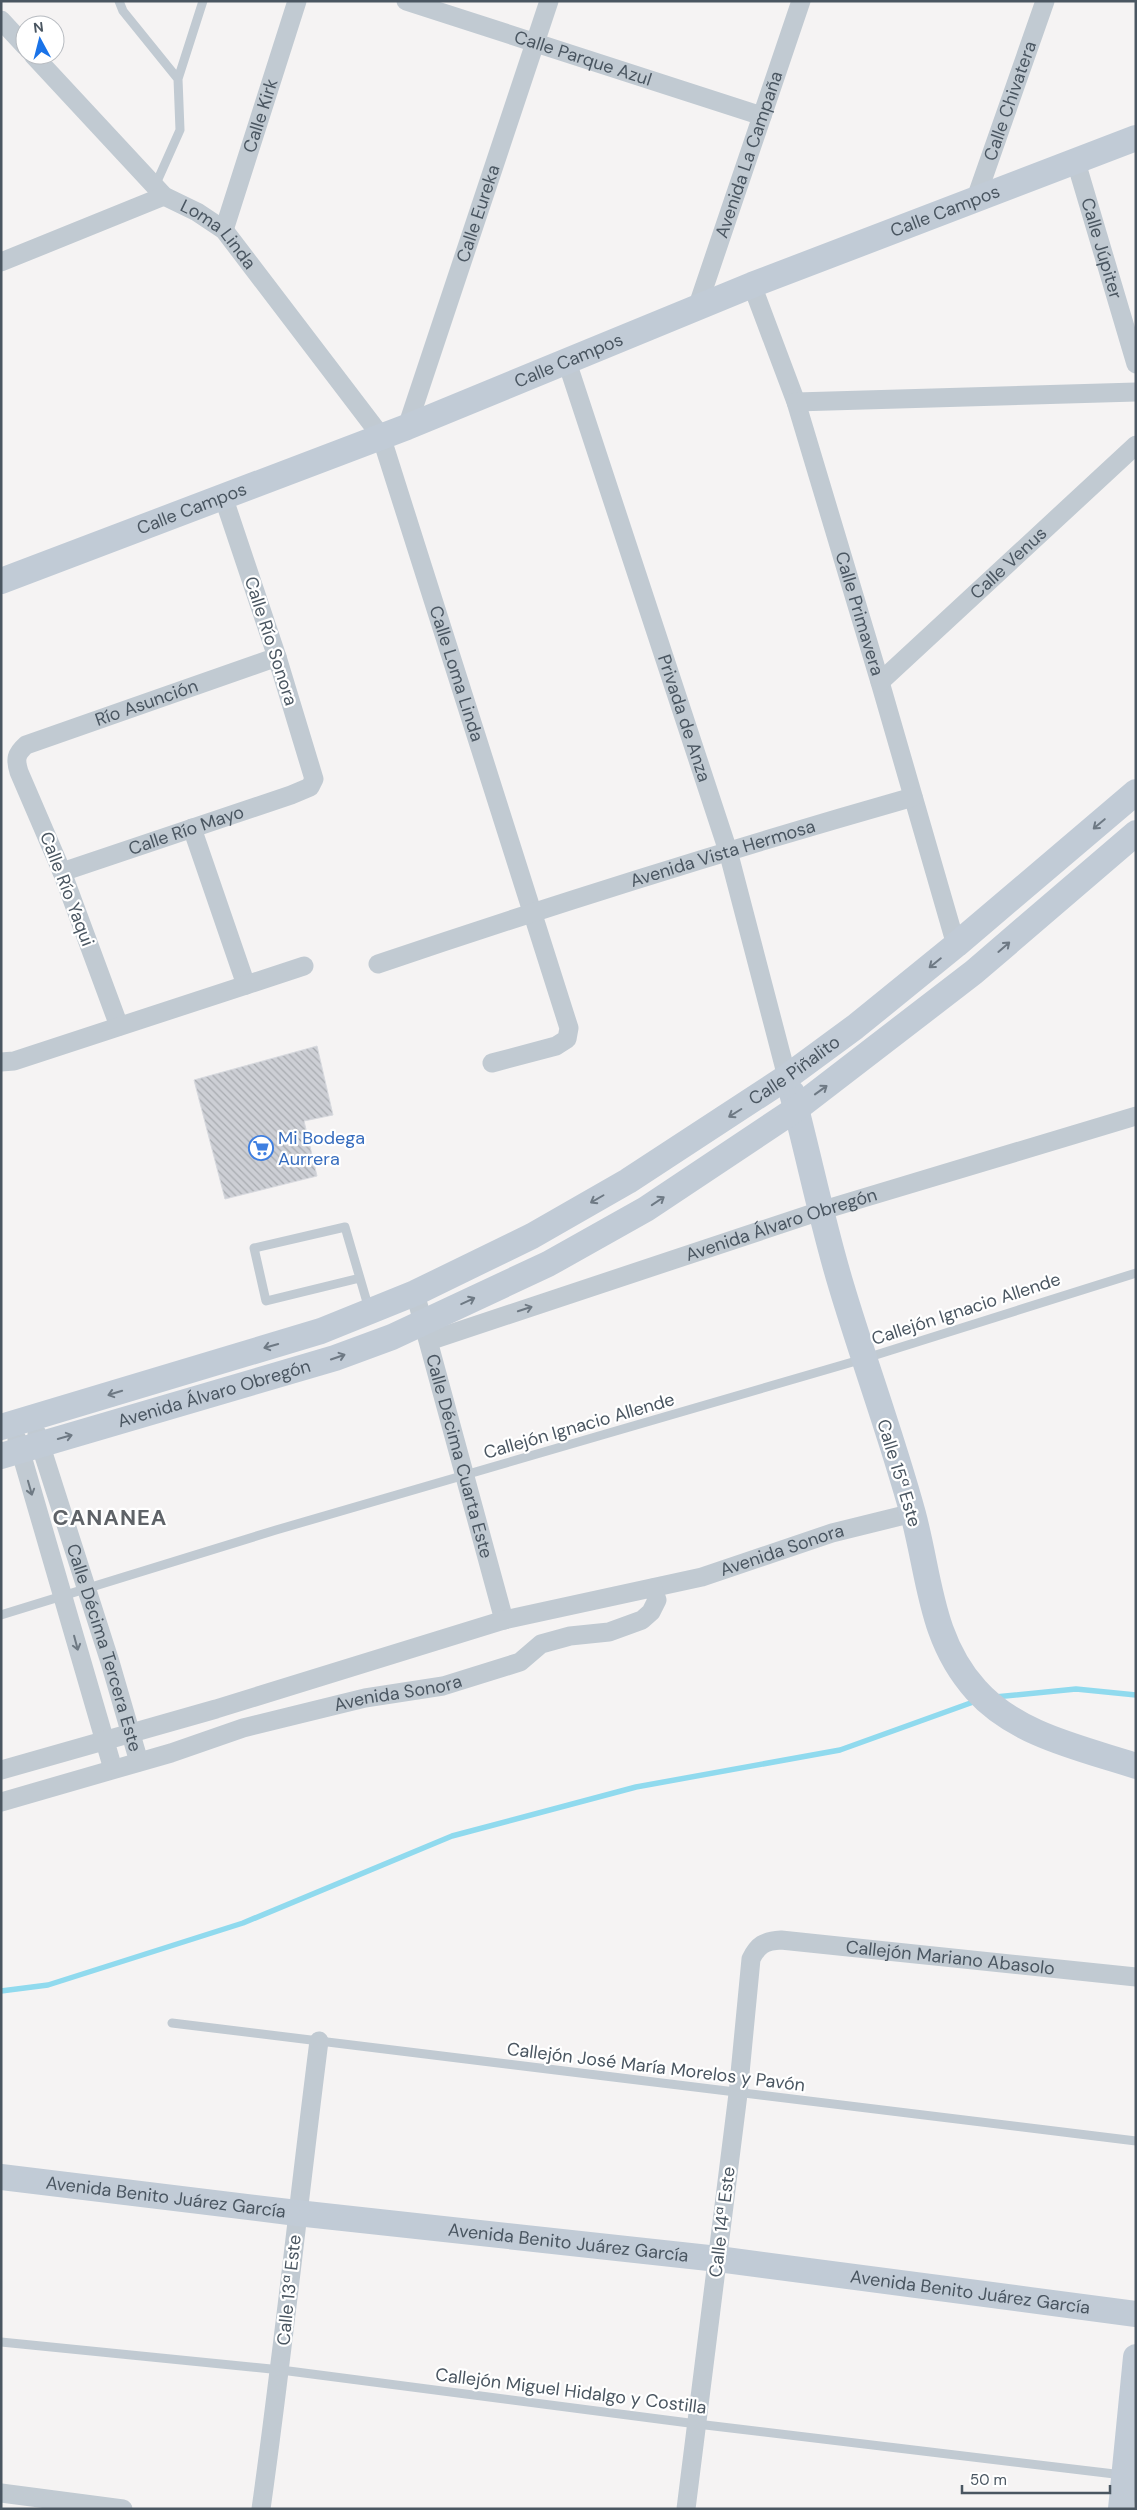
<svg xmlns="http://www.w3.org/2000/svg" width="1137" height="2510" viewBox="0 0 1137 2510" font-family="'DM Sans',sans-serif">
  <defs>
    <pattern id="building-back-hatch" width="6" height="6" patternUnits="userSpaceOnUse" patternTransform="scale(1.25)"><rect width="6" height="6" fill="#cdcfd5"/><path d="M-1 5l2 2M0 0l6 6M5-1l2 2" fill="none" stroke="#a8abb0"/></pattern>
  </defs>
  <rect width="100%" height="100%" fill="#f5f3f3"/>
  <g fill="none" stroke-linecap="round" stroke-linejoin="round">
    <path stroke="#90daee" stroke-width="5.5" d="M995 1697 1076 1689 1136 1695
      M1 1991 48 1985 243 1923 452 1836 636 1787 840 1750 976 1701"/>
  </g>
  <path fill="url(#building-back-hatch)" stroke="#d7d9de" d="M317 1046 333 1115 304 1121 317 1176 225 1199 194 1080Z"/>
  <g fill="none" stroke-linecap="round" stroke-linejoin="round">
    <path stroke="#c1cad2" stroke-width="9" d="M119 1 123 11 178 79
      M155 186 180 130 178 79 203 1
      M360 1278 266 1301 254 1248 345 1227 369 1309
      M1 1615 276 1530 863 1359 1136 1273
      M172 2023 1136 2141
      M1 2342 281 2370 697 2424 1123 2475"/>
    <g stroke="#c1cad2" stroke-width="19">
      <path id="s1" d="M406 1 762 116"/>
      <path d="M1 20 25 46"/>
      <path id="s2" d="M33 55 164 196 197 212 224 230 381 436 569 1028 567 1039 556 1046 492 1063"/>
      <path id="s3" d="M1076 162 1136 364"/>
      <path id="s4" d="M975 201 1045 1"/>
      <path id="s5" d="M224 230 297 1"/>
      <path d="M1 262 164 196"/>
      <path id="s6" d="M752 285 796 402 880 682 956 945"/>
      <path id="s7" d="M697 308 801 1"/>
      <path id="s8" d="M567 362 728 851 787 1077"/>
      <path d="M796 402 1136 392"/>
      <path id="s9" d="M407 427 549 1"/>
      <path id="s10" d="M880 682 1136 445"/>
      <path d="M192 828 246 985"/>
      <path id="s11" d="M62 872 291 795 310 787 314 779 277 657 223 496"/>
      <path id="s12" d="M378 964C555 904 734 848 913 797"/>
      <path id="s13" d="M119 1026 62 872 19 772C15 759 16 754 26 745L277 657"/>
      <path d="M1 1062 14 1061 304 966"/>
      <path id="s14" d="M415 1293 504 1620"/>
      <path id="s15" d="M429 1341 820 1211 1136 1116"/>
      <path id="s16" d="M37 1434 110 1662 139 1762"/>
      <path d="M17 1439 113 1769"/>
      <path id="s17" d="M1 1770 216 1709 504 1620 702 1577 832 1533 913 1513"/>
      <path id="s18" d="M1 1802 171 1753 243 1728 365 1698 443 1686 520 1662 541 1644 570 1636 609 1632 642 1620 651 1612 657 1600 653 1588"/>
      <path d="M1 2493 123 2509"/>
      <path d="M261 2509C283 2353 299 2197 319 2041"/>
      <path id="s19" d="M686 2509 738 2094 751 1959C758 1945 764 1941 781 1940L1136 1977"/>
    </g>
    <g stroke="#c1cbd6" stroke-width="26">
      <path id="s20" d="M1 581 407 427 752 285 1136 138"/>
      <path d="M792 1093C809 1157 822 1222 841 1285 864 1362 892 1437 913 1514 930 1577 930 1639 976 1690 1016 1735 1081 1748 1136 1766"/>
      <path id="s21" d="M1 1427 321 1331 415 1293 532 1236 628 1181 787 1077 855 1027 956 945 1136 792"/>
      <path id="s22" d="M1 1456 335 1358 392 1337 548 1264 646 1209 796 1109 974 972 1136 833"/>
      <path id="s23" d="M1 2177 297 2213 718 2259 1136 2314"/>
      <path d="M1121 2509 1136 2357"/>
    </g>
  </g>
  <defs><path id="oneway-shaft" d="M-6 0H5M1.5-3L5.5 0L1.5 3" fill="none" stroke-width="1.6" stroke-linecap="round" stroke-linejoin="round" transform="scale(1.25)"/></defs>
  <g stroke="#6e7984">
    <use href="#oneway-shaft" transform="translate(1099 824) rotate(140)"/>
    <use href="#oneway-shaft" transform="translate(1004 947) rotate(-41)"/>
    <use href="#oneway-shaft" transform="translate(935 963) rotate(141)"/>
    <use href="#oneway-shaft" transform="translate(821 1090) rotate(-36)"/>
    <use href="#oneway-shaft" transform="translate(735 1113) rotate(148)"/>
    <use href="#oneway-shaft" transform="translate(597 1199) rotate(150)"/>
    <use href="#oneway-shaft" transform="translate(658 1201) rotate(-34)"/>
    <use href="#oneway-shaft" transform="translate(468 1301) rotate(-25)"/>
    <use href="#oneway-shaft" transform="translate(271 1346) rotate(164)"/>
    <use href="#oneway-shaft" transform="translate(338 1357) rotate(-19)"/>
    <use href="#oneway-shaft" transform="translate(115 1393) rotate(163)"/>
    <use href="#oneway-shaft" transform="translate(65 1437) rotate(-16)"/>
  </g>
  <g stroke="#6e7983">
    <use href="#oneway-shaft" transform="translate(525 1309) rotate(-18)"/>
    <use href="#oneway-shaft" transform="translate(30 1488) rotate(74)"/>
    <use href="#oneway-shaft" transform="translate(76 1643) rotate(75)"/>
  </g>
  <defs>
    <symbol id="supermarket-ring" viewBox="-11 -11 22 22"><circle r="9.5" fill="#fff" stroke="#3f7fe0" stroke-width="1.5"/><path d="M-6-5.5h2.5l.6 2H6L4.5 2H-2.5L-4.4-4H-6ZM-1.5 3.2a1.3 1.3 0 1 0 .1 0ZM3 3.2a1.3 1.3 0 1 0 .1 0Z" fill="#3f7fe0"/></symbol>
  </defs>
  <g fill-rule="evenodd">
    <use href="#supermarket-ring" x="247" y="1134" width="28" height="28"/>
  </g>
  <g text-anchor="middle" stroke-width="4.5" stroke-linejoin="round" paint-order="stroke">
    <g font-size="18" fill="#4a5661" stroke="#fff">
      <text dy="6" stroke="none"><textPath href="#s1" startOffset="186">Calle Parque Azul</textPath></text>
      <text dy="6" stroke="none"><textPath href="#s4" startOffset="106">Calle Chivatera</textPath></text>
      <text dy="6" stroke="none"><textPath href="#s5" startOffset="120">Calle Kirk</textPath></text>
      <text dy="6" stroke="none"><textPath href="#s7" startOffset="162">Avenida La Campaña</textPath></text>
      <text dy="6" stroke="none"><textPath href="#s20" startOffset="1014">Calle Campos</textPath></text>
      <text dy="6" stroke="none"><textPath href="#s9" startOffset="225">Calle Eureka</textPath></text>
      <text dy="6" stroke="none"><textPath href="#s2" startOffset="260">Loma Linda</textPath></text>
      <text dy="6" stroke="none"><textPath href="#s3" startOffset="90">Calle Júpiter</textPath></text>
      <text dy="6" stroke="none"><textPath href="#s20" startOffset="609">Calle Campos</textPath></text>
      <text dy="6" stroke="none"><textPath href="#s20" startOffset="204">Calle Campos</textPath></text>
      <text dy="6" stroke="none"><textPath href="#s10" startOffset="175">Calle Venus</textPath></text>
      <text dy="6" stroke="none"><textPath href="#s6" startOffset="346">Calle Primavera</textPath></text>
      <text transform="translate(271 641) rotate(72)" y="6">Calle Río Sonora</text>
      <text dy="6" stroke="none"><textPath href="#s2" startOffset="770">Calle Loma Linda</textPath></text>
      <text dy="6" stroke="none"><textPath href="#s13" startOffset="431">Río Asunción</textPath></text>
      <text dy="6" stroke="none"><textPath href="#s8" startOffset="375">Privada de Anza</textPath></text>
      <text dy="6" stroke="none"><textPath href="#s11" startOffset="131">Calle Río Mayo</textPath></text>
      <text dy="6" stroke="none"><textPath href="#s12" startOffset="362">Avenida Vista Hermosa</textPath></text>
      <text transform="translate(67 889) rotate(69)" y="6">Calle Río Yaqui</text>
      <text dy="6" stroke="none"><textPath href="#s21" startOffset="876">Calle Piñalito</textPath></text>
      <text dy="6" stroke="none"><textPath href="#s15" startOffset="371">Avenida Álvaro Obregón</textPath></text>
      <text transform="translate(966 1309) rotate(-18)" y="6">Callejón Ignacio Allende</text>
      <text dy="6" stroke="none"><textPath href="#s22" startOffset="222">Avenida Álvaro Obregón</textPath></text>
      <text transform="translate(579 1426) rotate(-16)" y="6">Callejón Ignacio Allende</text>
      <text dy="6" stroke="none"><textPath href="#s14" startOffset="169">Calle Décima Cuarta Este</textPath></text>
      <text transform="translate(899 1473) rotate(73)" y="6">Calle 15ª Este</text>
      <text dy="6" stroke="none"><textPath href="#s17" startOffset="812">Avenida Sonora</textPath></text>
      <text dy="6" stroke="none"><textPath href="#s16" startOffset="224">Calle Décima Tercera Este</textPath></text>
      <text dy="6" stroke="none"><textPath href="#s18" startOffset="412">Avenida Sonora</textPath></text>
      <text dy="6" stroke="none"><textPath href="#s19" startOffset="762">Callejón Mariano Abasolo</textPath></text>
      <text transform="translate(656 2067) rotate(7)" y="6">Callejón José María Morelos y Pavón</text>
      <text dy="6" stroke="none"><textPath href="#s23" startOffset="166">Avenida Benito Juárez García</textPath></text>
      <text transform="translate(722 2222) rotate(-83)" y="6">Calle 14ª Este</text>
      <text dy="6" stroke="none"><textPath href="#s23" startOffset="571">Avenida Benito Juárez García</textPath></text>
      <text transform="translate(289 2290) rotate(-84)" y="6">Calle 13ª Este</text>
      <text dy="6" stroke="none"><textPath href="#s23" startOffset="976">Avenida Benito Juárez García</textPath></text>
      <text transform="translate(571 2391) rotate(7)" y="6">Callejón Miguel Hidalgo y Costilla</text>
    </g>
    <g font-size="18" fill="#366cbe" stroke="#fff" text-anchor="start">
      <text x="278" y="1144">Mi Bodega<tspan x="278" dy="21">Aurrera</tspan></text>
    </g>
    <g font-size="22" font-weight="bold" letter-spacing="1" fill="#5f6368" stroke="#fff">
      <text x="110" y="1525">CANANEA</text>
    </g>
  </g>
  <rect width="1137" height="2510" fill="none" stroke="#4a5661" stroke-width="5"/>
  <g transform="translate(40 40) rotate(353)"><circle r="24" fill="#ffffff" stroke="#b7bbc0"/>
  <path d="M0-4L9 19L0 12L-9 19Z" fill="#1a73e8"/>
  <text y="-8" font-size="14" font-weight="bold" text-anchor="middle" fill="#4a5661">N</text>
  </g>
  <path d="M962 2485v8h148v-8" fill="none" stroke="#4a5661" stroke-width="2.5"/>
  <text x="970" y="2485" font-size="15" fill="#4a5661" stroke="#ffffff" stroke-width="4" paint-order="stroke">50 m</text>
</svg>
